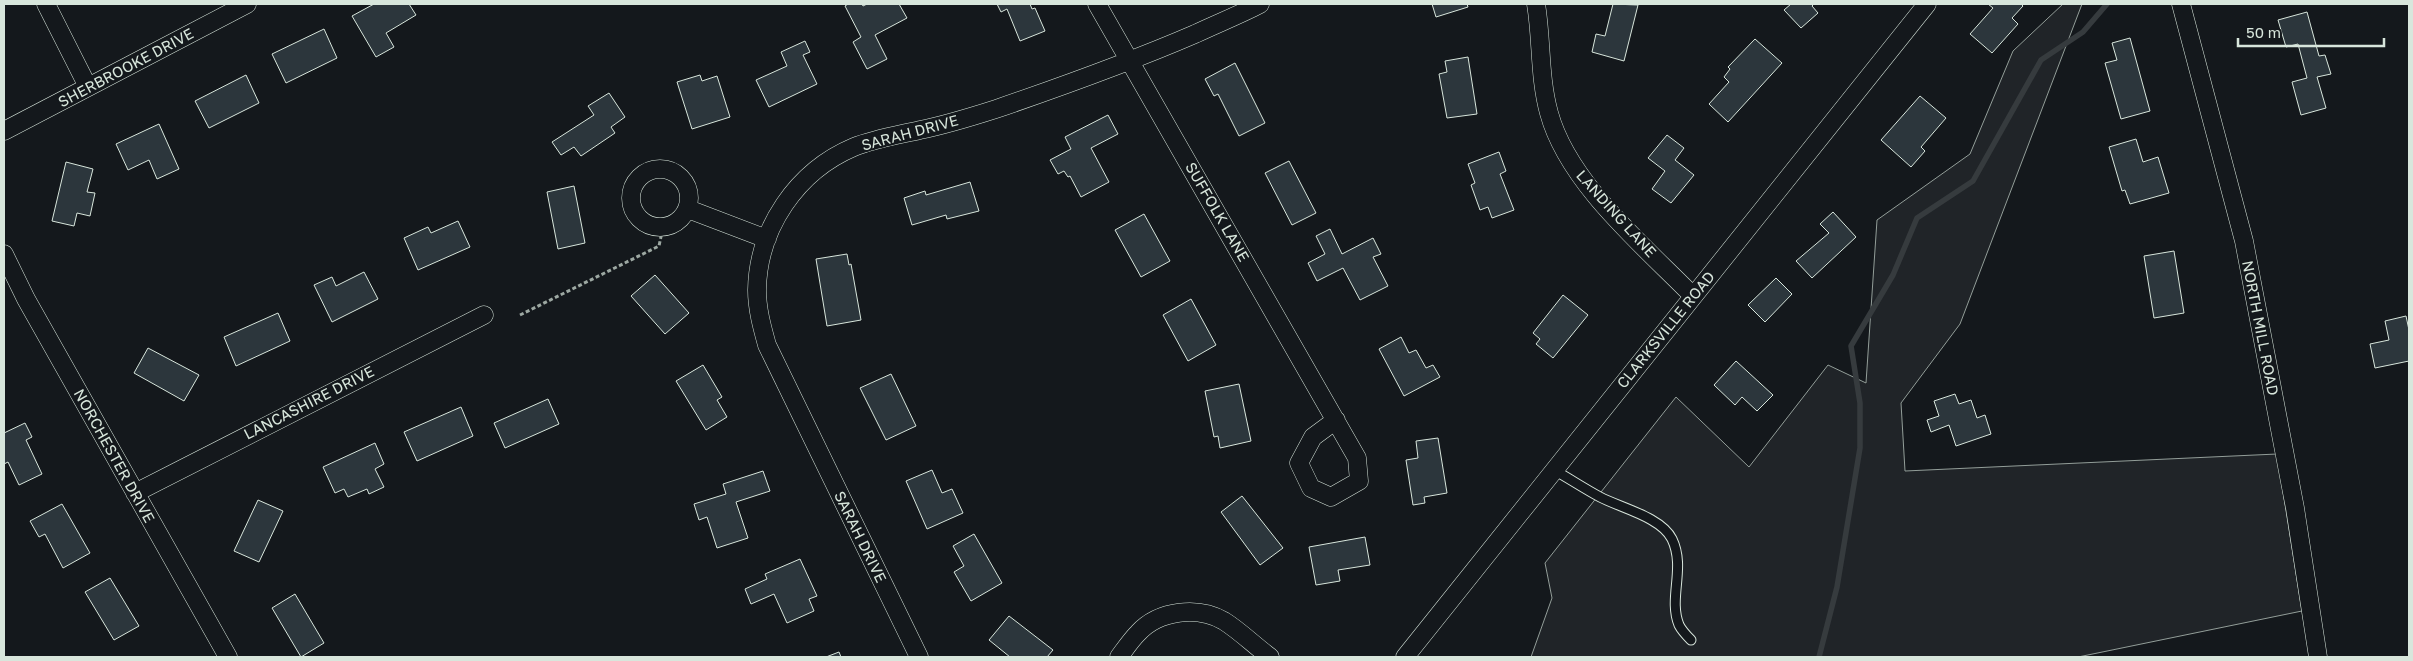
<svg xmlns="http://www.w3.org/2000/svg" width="2413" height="661" viewBox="0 0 2413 661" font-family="'Golos Text',sans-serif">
  <rect width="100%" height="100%" fill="#14181c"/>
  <path fill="#202428" stroke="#939e99" d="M2063 4H2082L1960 324 1901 403 1905 471 2277 454 2302 611 2078 657H1531L1552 598 1545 563 1676 397 1749 467 1828 365 1866 383 1877 220 1970 154 2013 51Z"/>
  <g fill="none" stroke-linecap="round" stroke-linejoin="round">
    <path stroke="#363b3e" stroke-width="5.5" d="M1819 657 1837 587 1860 448V403L1851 346 1893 275 1917 218 1973 181 2041 60 2083 32 2107 4"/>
  </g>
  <path fill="#2c363c" stroke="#d8e6dc" d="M374 4H409L416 15 386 33 394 47 376 57 352 16Z
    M848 4H862L863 6 867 4H899L907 18 875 35 887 59 867 69 853 42 861 37 845 6Z
    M997 4H1030L1032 9 1035 8 1045 31 1020 41 1007 9 1001 12Z
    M1432 4H1467L1468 7 1436 17Z
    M1613 4 1638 5 1624 61 1592 52 1596 34 1605 36Z
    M1791 4H1814L1812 6 1818 13 1801 28 1784 10Z
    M1988 4H2021L2023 6 2012 18 2018 24 1992 53 1970 34 1993 8Z
    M2307 12 2319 56 2325 55 2331 74 2317 77 2326 108 2301 115 2292 82 2307 78 2298 44 2286 47 2278 20Z
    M324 29 337 58 286 83 272 54Z
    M2130 38 2150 111 2121 119 2105 63 2117 60 2112 43Z
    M1755 39 1782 63 1728 122 1709 104 1729 82 1724 77 1730 69 1728 67Z
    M805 41 810 52 803 55 817 84 769 107 756 80 787 66 781 52Z
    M1468 57 1477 114 1447 118 1439 74 1447 72 1445 61Z
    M1235 63 1265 123 1239 136 1218 94 1214 96 1205 79Z
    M246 75 259 103 209 128 195 101Z
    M700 75 702 81 717 76 730 117 692 129 677 82Z
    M609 93 625 117 611 127 615 133 581 156 574 147 561 155 552 142 594 115 588 106Z
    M1920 96 1946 118 1921 147 1925 151 1911 167 1881 140Z
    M1108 115 1118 134 1091 148 1109 182 1081 197 1070 176 1068 177 1064 171 1058 174 1050 160 1071 149 1065 137Z
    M159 124 179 169 157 179 149 160 128 170 116 144Z
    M1667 135 1684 148 1675 160 1694 175 1671 203 1652 189 1665 171 1648 158Z
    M2136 139 2143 162 2158 157 2169 193 2130 204 2125 190 2122 191 2109 147Z
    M1499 152 1506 171 1500 174 1514 210 1492 218 1488 207 1480 210 1471 185 1475 183 1468 164Z
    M1289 161 1316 213 1292 225 1265 173Z
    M66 162 93 169 87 192 95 193 90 216 77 213 74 226 52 221Z
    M970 182 979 211 947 219 946 215 912 225 904 198 925 191 926 195Z
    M574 186 585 243 558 249 547 192Z
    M1833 212 1856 237 1812 278 1796 261 1829 233 1820 224Z
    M1144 214 1170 261 1141 277 1115 230Z
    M458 221 470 247 418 270 404 238 428 227 431 233Z
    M1330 229 1342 254 1373 238 1381 254 1373 257 1388 286 1360 300 1343 268 1317 281 1308 263 1325 254 1316 236Z
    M2174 251 2184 313 2154 318 2144 256Z
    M847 254 849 265 851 264 861 320 827 326 816 259Z
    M364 272 378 299 332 322 314 285 332 277 336 286Z
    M655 275 689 313 665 334 631 296Z
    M1776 278 1792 294 1765 322 1748 305Z
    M1563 295 1588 315 1553 358 1536 344 1540 339 1533 333Z
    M1191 299 1216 345 1188 361 1163 315Z
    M278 313 290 341 236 366 224 337Z
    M2406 316 2409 330V361L2375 368 2370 344 2389 340 2385 321Z
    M1401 337 1409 353 1416 350 1426 368 1433 365 1440 377 1404 396 1379 349Z
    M148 348 199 375 184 401 134 373Z
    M1736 361 1773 395 1757 411 1742 397 1735 405 1714 385Z
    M703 365 722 397 717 400 727 417 706 430 676 381Z
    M891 374 916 426 886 440 860 388Z
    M1239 384 1251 441 1220 448 1218 436 1214 437 1205 391Z
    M1955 394 1959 404 1971 400 1977 418 1985 415 1991 434 1956 446 1949 425 1931 432 1927 420 1939 416 1934 401Z
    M548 399 559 424 505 448 494 423Z
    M461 407 473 436 417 461 404 432Z
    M25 423 32 437 26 440 42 474 19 485 8 462 4 464V433Z
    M1438 438 1447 493 1424 497 1425 503 1413 505 1406 460 1418 458 1416 441Z
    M375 443 384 464 375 469 384 487 369 494 367 489 348 497 344 489 335 493 323 467Z
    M932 470 942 493 952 489 963 513 927 529 906 481Z
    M763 471 770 491 736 502 748 538 717 548 707 517 699 520 694 504 726 494 723 484Z
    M1242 496 1283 548 1260 565 1221 512Z
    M258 500 283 511 259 562 234 551Z
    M62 504 90 553 63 568 45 534 39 537 30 521Z
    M974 534 1002 583 971 601 954 572 964 566 953 546Z
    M1365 537 1370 565 1338 570 1340 581 1316 585 1309 547Z
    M800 559 817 596 809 599 814 611 787 623 774 594 751 604 745 589 767 579 765 574Z
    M110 578 139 626 114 640 85 592Z
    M295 594 324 643 301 657 272 608Z
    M1009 616 1053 650 1047 657H1010L989 640Z
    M839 652 841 657H826Z"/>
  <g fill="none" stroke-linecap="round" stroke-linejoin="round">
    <defs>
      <path id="service" d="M1554 470C1570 479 1585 489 1600 497 1621 508 1661 517 1672 539 1686 568 1668 598 1679 625 1682 631 1687 636 1691 640"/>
      <path id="minor" d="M46 4 88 87
        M1097 4 1357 458 1359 481 1331 497 1311 488 1299 463 1313 437 1336 420
        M1536 4C1542 40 1539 77 1549 113 1568 183 1643 245 1693 296
        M2181 4 2244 241 2295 508 2318 657
        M4 131 247 4
        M631 198a29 29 0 1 1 58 0a29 29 0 1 1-58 0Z
        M688 209 767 239
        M4 254 26 299 228 657
        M135 493 484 315
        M919 657 767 345C762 327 757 309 757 290 758 228 797 171 854 147 874 139 898 135 920 130 945 125 971 117 996 109 1063 86 1130 62 1195 34 1216 24 1239 15 1260 4
        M1119 657C1125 649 1131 640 1138 633 1159 610 1198 606 1224 621 1240 631 1255 646 1270 657
        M1405 657 1927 4"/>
    </defs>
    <use href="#service" stroke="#d8e6dc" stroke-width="11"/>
    <use href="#minor" stroke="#d8e6dc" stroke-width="19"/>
    <path stroke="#9da8a2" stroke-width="3" stroke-dasharray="4 2.5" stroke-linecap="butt" d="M520 315 659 246 663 227"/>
    <use href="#service" stroke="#14181c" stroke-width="9"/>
    <use href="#minor" stroke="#14181c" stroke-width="18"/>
  </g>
  <g text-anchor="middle" stroke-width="4" stroke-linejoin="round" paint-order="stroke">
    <g font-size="15" fill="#d8e6dc" stroke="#14181c">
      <text transform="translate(126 68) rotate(-28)" y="5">SHERBROOKE DRIVE</text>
      <text transform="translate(910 133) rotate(-15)" y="5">SARAH DRIVE</text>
      <text transform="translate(1217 212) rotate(60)" y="5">SUFFOLK LANE</text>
      <text transform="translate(1616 214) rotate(48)" y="5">LANDING LANE</text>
      <text transform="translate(2260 328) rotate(79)" y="5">NORTH MILL ROAD</text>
      <text transform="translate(1666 330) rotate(-51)" y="5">CLARKSVILLE ROAD</text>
      <text transform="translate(309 403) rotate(-27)" y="5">LANCASHIRE DRIVE</text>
      <text transform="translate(114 456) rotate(61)" y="5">NORCHESTER DRIVE</text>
      <text transform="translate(860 537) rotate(64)" y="5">SARAH DRIVE</text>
    </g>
  </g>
  <rect width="2413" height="661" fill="none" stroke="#d8e6dc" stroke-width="10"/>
  <path d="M2238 38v8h146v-8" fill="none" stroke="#d8e6dc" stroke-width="2.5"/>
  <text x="2246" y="38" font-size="15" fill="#d8e6dc" stroke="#14181c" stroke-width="4" paint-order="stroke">50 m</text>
</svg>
